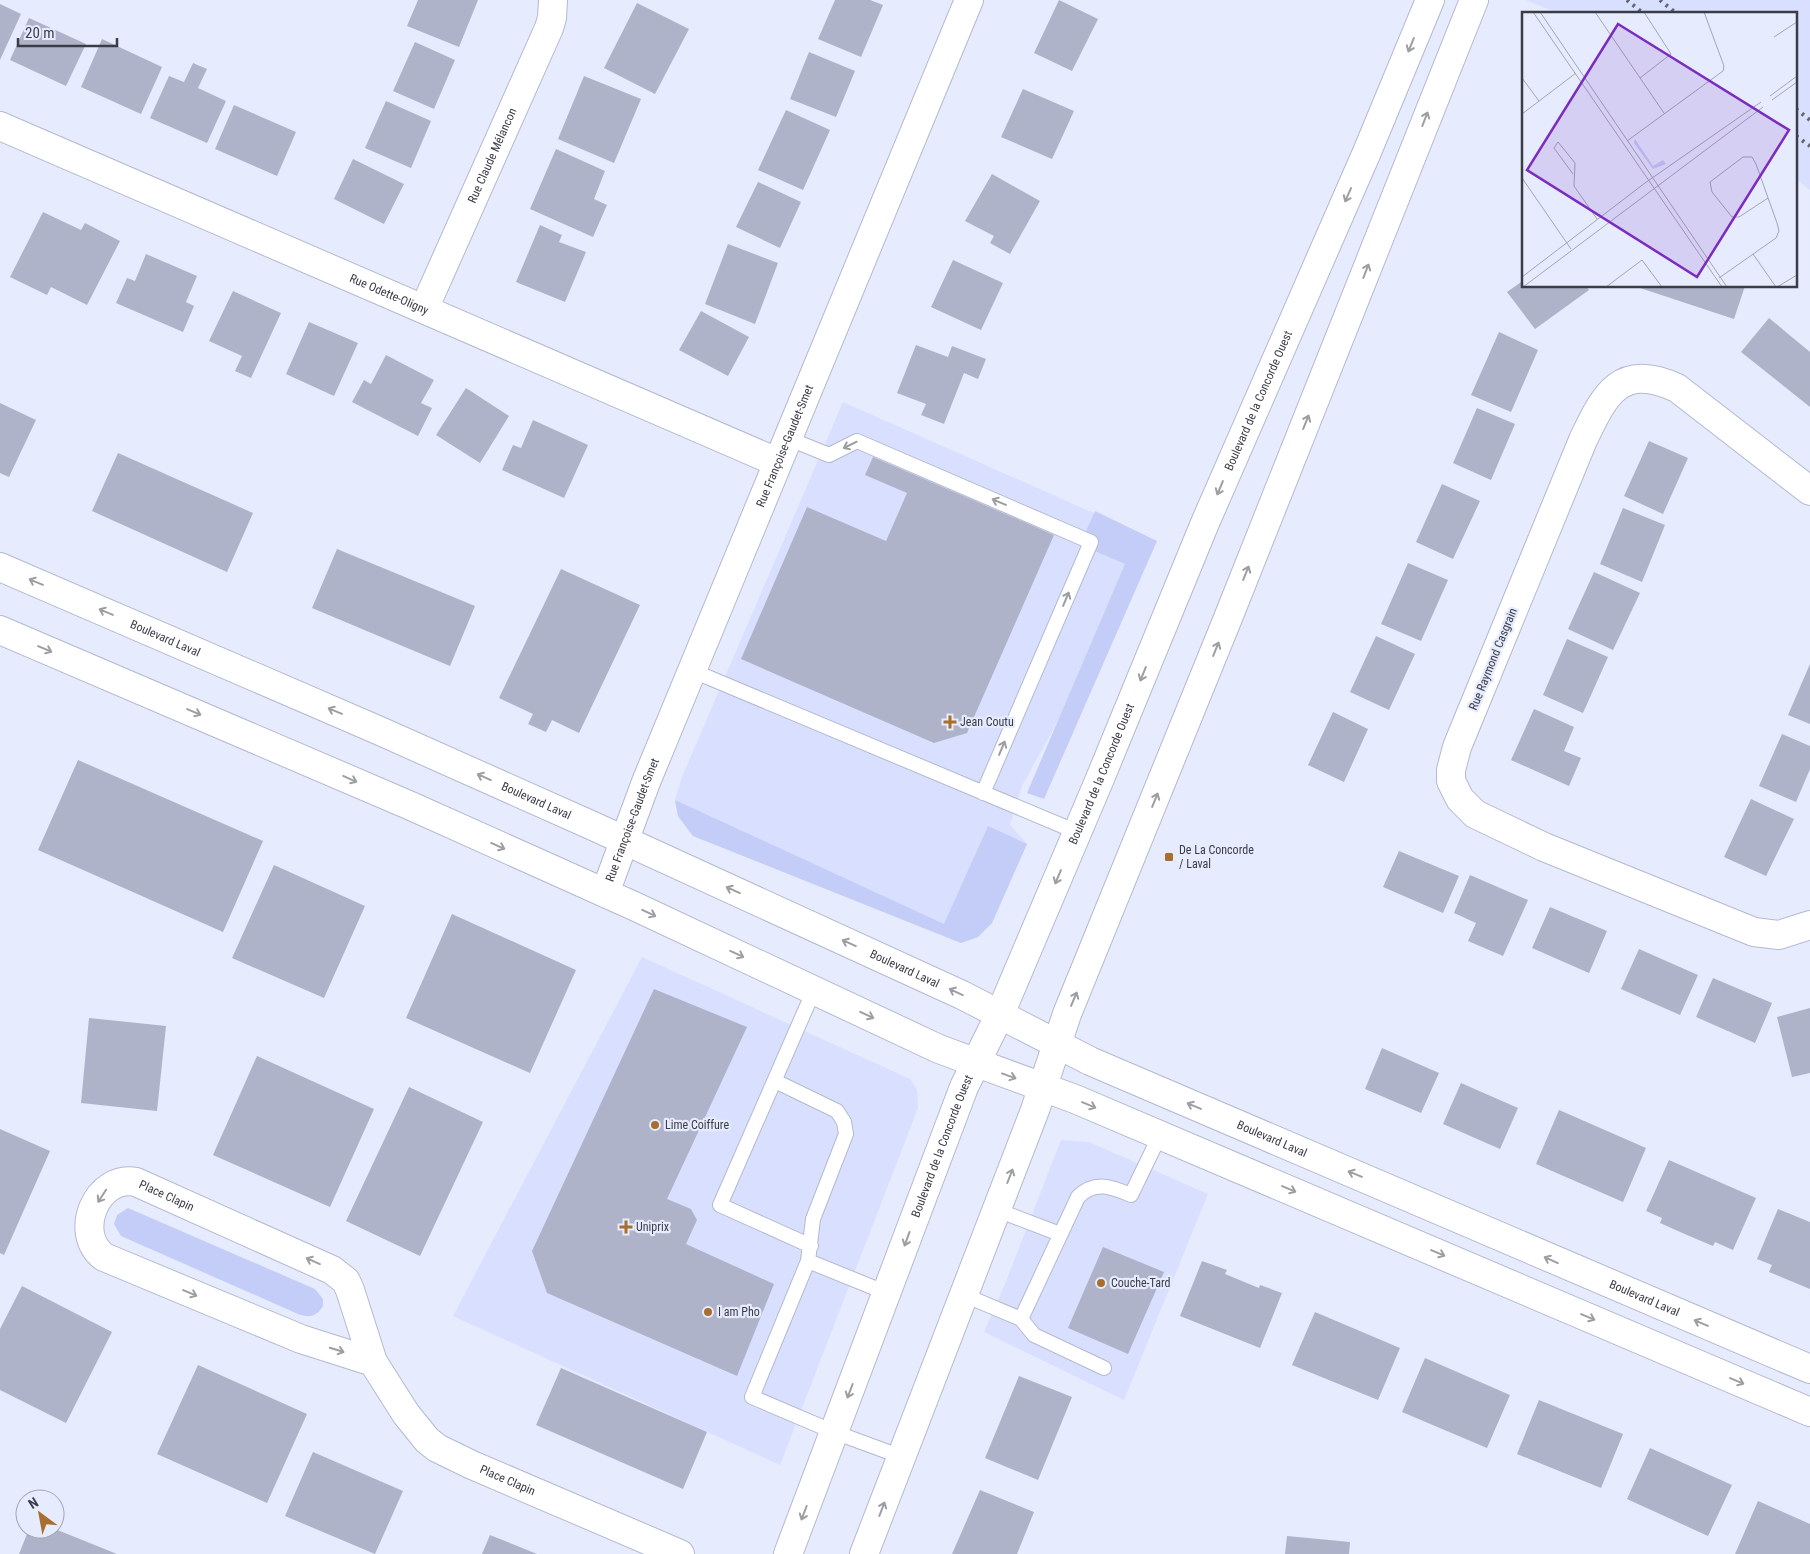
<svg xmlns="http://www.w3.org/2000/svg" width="1810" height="1554" viewBox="0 0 1810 1554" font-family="'Roboto Condensed',sans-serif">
  <rect width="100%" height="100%" fill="#e7ebfe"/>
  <path fill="#d9e0ff" d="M1526 0H1810V190L1796 179V14H1560Z
    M843 402 1157 541 1022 786 1010 825 1027 844 992 923 978 937 961 943 693 836 678 816 675 800 682 777Z
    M642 957 910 1079 917 1090 918 1108 780 1465 453 1316Z
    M1061 1140 1089 1142 1208 1194 1124 1400 984 1332 1005 1284Z"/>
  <path fill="#c4cdf7" d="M1095 511 1157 541 1044 799 1027 793 1125 564 1092 550 1082 540Z
    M675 800 944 924 988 826 1027 844 992 923 978 937 961 943 693 836 678 816Z
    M128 1208 315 1289 323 1299V1306C316 1317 310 1318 298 1314L121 1236 114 1224 117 1215Z"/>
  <path fill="#aeb3ca" d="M418 0H478L459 47 407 26Z
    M835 0H870L883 5 861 57 818 39Z
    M1059 0 1098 19 1072 71 1034 53Z
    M637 3 689 29 655 94 604 68Z
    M0 4 21 14 0 60Z
    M29 18 86 44 66 86 10 60Z
    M102 39 162 67 141 114 81 87Z
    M415 42 455 60 434 109 393 91Z
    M809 52 855 71 836 117 790 99Z
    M193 63 207 69 198 88 226 101 207 143 150 118 169 76 184 82Z
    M584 76 641 99 614 163 558 139Z
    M1023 89 1074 111 1052 159 1001 137Z
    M386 101 431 121 411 168 365 148Z
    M234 105 296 132 277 176 215 149Z
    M786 110 830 130 803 190 758 170Z
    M556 149 605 171 594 199 607 205 593 237 530 209Z
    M353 159 404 184 384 224 334 199Z
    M992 174 1040 201 1010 254 990 243 994 236 965 221Z
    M758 182 801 202 780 248 736 227Z
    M43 212 81 230 85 223 120 241 87 305 51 287 47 295 10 277Z
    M540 225 562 235 559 242 586 252 565 302 516 282Z
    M728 244 778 263 755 324 705 304Z
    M146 254 197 276 186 302 194 306 183 332 116 303 127 278 135 281Z
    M953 260 1003 283 981 330 931 307Z
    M1524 280V286H1586L1589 290 1535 329 1507 292Z
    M1634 286H1745L1734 319Z
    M233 291 281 313 251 378 235 371 242 356 209 341Z
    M701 311 749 337 728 376 679 350Z
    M1769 318 1810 352V407L1741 352Z
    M309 322 358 343 334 396 286 374Z
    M1499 332 1538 350 1511 412 1471 395Z
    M916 345 948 357 952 346 986 359 978 379 964 373 944 424 921 415 926 404 897 393Z
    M386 355 434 380 421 403 432 408 418 436 352 402 364 380 371 384Z
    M466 388 509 416 480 463 436 435Z
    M0 403 36 420 9 477 0 473Z
    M1477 408 1515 424 1491 480 1453 463Z
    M533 420 588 445 564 498 502 470 513 445 521 448Z
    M1649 441 1688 458 1663 514 1624 496Z
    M118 453 253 513 227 572 92 511Z
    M873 457 1054 535 967 733 934 743 741 659 807 507 886 541 907 493 865 475Z
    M1442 484 1480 501 1453 559 1416 542Z
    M1623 508 1665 525 1642 582 1600 564Z
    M337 549 475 606 450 666 312 608Z
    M1408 563 1448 580 1421 641 1381 624Z
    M561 569 640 605 579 733 552 720 546 732 528 724 533 714 499 698Z
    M1594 572 1640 593 1613 650 1568 629Z
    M1376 636 1415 654 1389 710 1350 692Z
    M1567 639 1608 657 1583 713 1543 695Z
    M1810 664V724L1788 715Z
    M1534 709 1574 727 1564 751 1581 758 1569 786 1511 760Z
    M1333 712 1368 729 1344 782 1308 765Z
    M1782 734 1810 746V769L1796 802 1759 786Z
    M78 760 263 841 223 932 38 850Z
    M1751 799 1794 819 1766 876 1724 857Z
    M1399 851 1459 876 1443 913 1383 887Z
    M274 865 365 906 324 998 232 958Z
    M1470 875 1528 900 1503 956 1468 941 1476 923 1454 913Z
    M1550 907 1607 931 1589 973 1532 948Z
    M452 914 576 970 530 1073 406 1018Z
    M1639 949 1698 975 1680 1015 1621 989Z
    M1713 978 1772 1003 1755 1043 1696 1017Z
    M654 989 747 1027 667 1199 691 1209 697 1220 686 1244 774 1284 737 1376 547 1293 532 1251Z
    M1810 1008V1073L1792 1077 1777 1017Z
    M89 1018 166 1026 157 1111 81 1103Z
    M1382 1048 1439 1073 1421 1113 1365 1089Z
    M257 1056 374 1109 330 1207 213 1155Z
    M1461 1083 1518 1108 1500 1149 1443 1124Z
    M409 1087 483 1122 420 1256 346 1221Z
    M1559 1110 1646 1148 1623 1202 1536 1164Z
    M0 1129 50 1151 4 1255 0 1253Z
    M1669 1160 1756 1198 1733 1250 1715 1242 1713 1246 1687 1235 1660 1223 1662 1218 1646 1211Z
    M1778 1209 1810 1222V1289L1769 1272 1772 1265 1757 1259Z
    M1103 1247 1164 1272 1128 1354 1068 1328Z
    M1202 1261 1227 1270 1225 1274 1259 1288 1260 1285 1282 1293 1260 1348 1180 1316Z
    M22 1286 112 1332 66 1423 0 1390V1329Z
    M1315 1312 1400 1348 1378 1400 1292 1365Z
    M1425 1358 1510 1395 1487 1448 1402 1412Z
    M198 1365 307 1414 267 1503 157 1454Z
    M561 1368 707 1432 683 1489 536 1425Z
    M1019 1376 1072 1397 1038 1480 985 1458Z
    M1539 1400 1623 1434 1601 1488 1517 1454Z
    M1650 1448 1732 1485 1708 1536 1627 1499Z
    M313 1452 403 1491 375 1554 285 1516Z
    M980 1490 1034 1512 1017 1554H952Z
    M1758 1501 1810 1524V1554H1735Z
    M29 1529H55L117 1554H19Z
    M490 1535 537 1554H482Z
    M1287 1536 1350 1542 1349 1554H1285Z"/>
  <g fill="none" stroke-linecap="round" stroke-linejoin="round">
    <defs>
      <path id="service" d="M787 438 829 455 857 441 1091 542 983 793
        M693 671 1077 832
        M775 1081 837 1111 844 1122 846 1134 813 1219 808 1261 752 1397 834 1432 902 1457
        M997 1210 1060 1234
        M811 1246 720 1205 814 990
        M808 1261 887 1293
        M964 1295 1021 1319 1078 1197C1095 1180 1112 1187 1131 1195L1160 1135
        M1021 1319 1034 1335 1104 1368"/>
      <g id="minor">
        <path id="s1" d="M0 126 777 462"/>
        <path id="s2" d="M424 309 549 28 552 18 553 0"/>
        <path d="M1810 491 1677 388C1620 362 1605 394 1583 440L1457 747 1451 770V781L1460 799 1475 814 1544 847 1754 932 1779 935 1810 925"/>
        <path id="s3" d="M605 893 646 782 969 0"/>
        <path id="s4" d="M373 1362 301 1339 104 1257C72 1233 97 1174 136 1182L332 1270 346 1281 350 1290 373 1362 406 1414 427 1440 437 1448 472 1465 680 1554"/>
      </g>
      <g id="tertiary">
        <path id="s5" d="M0 567 380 731 593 826 962 995 1090 1061 1810 1369"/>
        <path d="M0 630 411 806 634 906 939 1049 1075 1099 1810 1412"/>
        <path id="s6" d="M788 1554 964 1087 1000 1014 1099 781 1205 523 1367 152 1430 0"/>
        <path d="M864 1554 1035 1110 1067 1014 1228 618 1474 0"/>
      </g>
    </defs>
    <use href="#service" stroke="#b4b9d0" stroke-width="16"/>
    <use href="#minor" stroke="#b4b9d0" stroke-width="30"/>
    <use href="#tertiary" stroke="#b4b9d0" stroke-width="30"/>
    <use href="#service" stroke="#fff" stroke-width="14"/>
    <use href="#minor" stroke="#fff" stroke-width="28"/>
    <use href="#tertiary" stroke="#fff" stroke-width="28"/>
    <path stroke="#626571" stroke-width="4" stroke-dasharray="2.5 5" stroke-linecap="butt" d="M1627 0 1644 14
      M1660 0 1677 14
      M1796 109 1810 120
      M1796 136 1810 146"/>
  </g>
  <defs><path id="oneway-shaft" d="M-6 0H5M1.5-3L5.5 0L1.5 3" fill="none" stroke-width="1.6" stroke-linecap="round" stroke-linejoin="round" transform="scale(1.25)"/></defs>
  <g stroke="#9c9ea2">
    <use href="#oneway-shaft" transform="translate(1411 45) rotate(112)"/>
    <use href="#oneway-shaft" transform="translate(1425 119) rotate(-69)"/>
    <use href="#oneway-shaft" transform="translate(1348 195) rotate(114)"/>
    <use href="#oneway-shaft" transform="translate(1366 271) rotate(-69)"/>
    <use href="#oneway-shaft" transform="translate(1306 422) rotate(-68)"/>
    <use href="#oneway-shaft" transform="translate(850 445) rotate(154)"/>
    <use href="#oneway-shaft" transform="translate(1220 488) rotate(113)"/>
    <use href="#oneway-shaft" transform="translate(999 502) rotate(-157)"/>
    <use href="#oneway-shaft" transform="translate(1246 573) rotate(-68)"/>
    <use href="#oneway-shaft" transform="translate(36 582) rotate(-157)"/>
    <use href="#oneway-shaft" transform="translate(1066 599) rotate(-67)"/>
    <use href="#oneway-shaft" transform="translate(106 612) rotate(-157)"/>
    <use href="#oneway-shaft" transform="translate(45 649) rotate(23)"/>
    <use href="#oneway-shaft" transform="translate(1216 649) rotate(-68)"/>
    <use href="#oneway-shaft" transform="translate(1143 674) rotate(112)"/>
    <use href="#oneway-shaft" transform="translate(335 711) rotate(-157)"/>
    <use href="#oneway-shaft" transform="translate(194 712) rotate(23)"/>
    <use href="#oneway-shaft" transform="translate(1002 748) rotate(-67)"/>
    <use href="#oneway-shaft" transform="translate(484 777) rotate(-156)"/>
    <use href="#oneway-shaft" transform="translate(350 779) rotate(24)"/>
    <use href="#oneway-shaft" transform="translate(1155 800) rotate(-68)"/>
    <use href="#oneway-shaft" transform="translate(498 846) rotate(24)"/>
    <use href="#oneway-shaft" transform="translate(1058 877) rotate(113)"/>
    <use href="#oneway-shaft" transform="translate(733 890) rotate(-156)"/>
    <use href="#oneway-shaft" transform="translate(649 913) rotate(25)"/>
    <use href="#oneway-shaft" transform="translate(849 943) rotate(-156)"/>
    <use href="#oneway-shaft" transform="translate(737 954) rotate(25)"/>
    <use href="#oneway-shaft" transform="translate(956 992) rotate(-155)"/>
    <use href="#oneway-shaft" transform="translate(1074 999) rotate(-67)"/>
    <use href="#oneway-shaft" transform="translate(867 1015) rotate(25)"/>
    <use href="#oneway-shaft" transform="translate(1009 1076) rotate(20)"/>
    <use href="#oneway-shaft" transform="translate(1089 1105) rotate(23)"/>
    <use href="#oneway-shaft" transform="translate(1194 1106) rotate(-157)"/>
    <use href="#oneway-shaft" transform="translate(1355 1174) rotate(-158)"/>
    <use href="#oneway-shaft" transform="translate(1010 1176) rotate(-69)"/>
    <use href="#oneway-shaft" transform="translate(1289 1189) rotate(23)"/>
    <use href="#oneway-shaft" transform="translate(102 1196) rotate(123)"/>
    <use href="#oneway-shaft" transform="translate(907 1239) rotate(110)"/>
    <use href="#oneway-shaft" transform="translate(1438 1253) rotate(23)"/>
    <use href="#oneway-shaft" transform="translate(1551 1260) rotate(-156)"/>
    <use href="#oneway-shaft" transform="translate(313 1261) rotate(-156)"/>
    <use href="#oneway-shaft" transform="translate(190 1293) rotate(23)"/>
    <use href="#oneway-shaft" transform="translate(1588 1317) rotate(23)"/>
    <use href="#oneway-shaft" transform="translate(1701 1323) rotate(-157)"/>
    <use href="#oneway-shaft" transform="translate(337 1350) rotate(17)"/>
    <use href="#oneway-shaft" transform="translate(1737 1381) rotate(23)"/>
    <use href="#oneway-shaft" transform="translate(850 1391) rotate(111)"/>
    <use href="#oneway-shaft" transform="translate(882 1509) rotate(-69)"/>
    <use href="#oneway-shaft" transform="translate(804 1513) rotate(111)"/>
  </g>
  <g fill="#a86e2d" stroke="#e7ebfe" stroke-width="2">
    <path d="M947.5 714.5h5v5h5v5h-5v5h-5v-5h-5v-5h5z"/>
    <rect x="1164" y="852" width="10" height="10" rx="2.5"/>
    <circle cx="655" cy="1125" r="5"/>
    <path d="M623.5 1219.5h5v5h5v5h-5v5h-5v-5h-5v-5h5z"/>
    <circle cx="1101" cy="1283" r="5"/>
    <circle cx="708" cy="1312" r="5"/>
  </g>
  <g text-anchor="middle" stroke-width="4.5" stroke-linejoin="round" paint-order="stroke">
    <g font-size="12" fill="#3a3c46" stroke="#e7ebfe">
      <text dy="4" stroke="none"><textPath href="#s2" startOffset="168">Rue Claude Mélancon</textPath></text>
      <text dy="4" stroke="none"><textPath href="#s1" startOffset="424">Rue Odette-Oligny</textPath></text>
      <text dy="4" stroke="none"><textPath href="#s6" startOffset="1246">Boulevard de la Concorde Ouest</textPath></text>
      <text dy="4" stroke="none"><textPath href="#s3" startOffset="482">Rue Françoise-Gaudet-Smet</textPath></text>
      <text dy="4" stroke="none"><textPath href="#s5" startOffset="180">Boulevard Laval</textPath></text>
      <text transform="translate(1493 659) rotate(-68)" y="4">Rue Raymond Casgrain</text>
      <text dy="4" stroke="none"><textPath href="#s6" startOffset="841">Boulevard de la Concorde Ouest</textPath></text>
      <text dy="4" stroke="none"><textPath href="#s5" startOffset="585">Boulevard Laval</textPath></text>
      <text dy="4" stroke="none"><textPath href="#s3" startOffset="78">Rue Françoise-Gaudet-Smet</textPath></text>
      <text dy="4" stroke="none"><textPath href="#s5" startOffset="990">Boulevard Laval</textPath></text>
      <text dy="4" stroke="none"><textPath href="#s5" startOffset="1395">Boulevard Laval</textPath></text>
      <text dy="4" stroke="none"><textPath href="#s6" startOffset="436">Boulevard de la Concorde Ouest</textPath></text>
      <text dy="4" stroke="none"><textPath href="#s4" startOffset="431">Place Clapin</textPath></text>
      <text dy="4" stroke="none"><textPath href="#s5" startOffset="1800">Boulevard Laval</textPath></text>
      <text dy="4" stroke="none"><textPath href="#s4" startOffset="901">Place Clapin</textPath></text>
    </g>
    <g font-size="12" fill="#3a3c46" stroke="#e7ebfe" text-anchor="start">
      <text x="960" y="726">Jean Coutu</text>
      <text x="1179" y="854">De La Concorde<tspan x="1179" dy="14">/ Laval</tspan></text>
      <text x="665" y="1129">Lime Coiffure</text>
      <text x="636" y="1231">Uniprix</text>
      <text x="1111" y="1287">Couche-Tard</text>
      <text x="718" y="1316">I am Pho</text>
    </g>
  </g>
  <g transform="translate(1522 12)">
    <rect width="275" height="275" fill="#e7ebfe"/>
    <path d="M113 127 131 154 141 148 144 152 131 157 112 131Z" fill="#c4cdf7"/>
    <path fill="none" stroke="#a2a5b4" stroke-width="1" d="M11 0 200 275M18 0 205 275M73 0 142 101M252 25 275 10M0 66 17 89M118 66 149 42 122 0M248 84 275 64M250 88 275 70M0 102 54 61M105 129 201 59 202 54 182 0M51 162 32 136 36 130 53 151 52 174 75 207M0 166 49 237M231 242 254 275M0 265 123 171 239 90M197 266 254 226 257 219 255 211 234 152 230 145H221L188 170 190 180 210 205H217L246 186M1 275 241 95M84 275 120 248 140 275M255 275 275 263"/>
    <path fill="#7b2cbf" fill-opacity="0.15" stroke="#7b2cbf" stroke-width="2.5" d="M96 12 267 118 175 265 5 158Z"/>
    <rect width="275" height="275" fill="none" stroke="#3a3c46" stroke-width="2.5"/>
  </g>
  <g transform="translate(40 1514) rotate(328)"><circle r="24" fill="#e7ebfe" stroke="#a2a5b4"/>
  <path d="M0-4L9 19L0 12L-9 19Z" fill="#a86e2d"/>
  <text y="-8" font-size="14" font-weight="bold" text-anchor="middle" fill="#3a3c46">N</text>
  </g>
  <path d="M18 38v8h99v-8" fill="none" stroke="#3a3c46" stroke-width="2.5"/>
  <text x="25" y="38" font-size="15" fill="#3a3c46" stroke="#e7ebfe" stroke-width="4" paint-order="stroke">20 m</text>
</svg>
